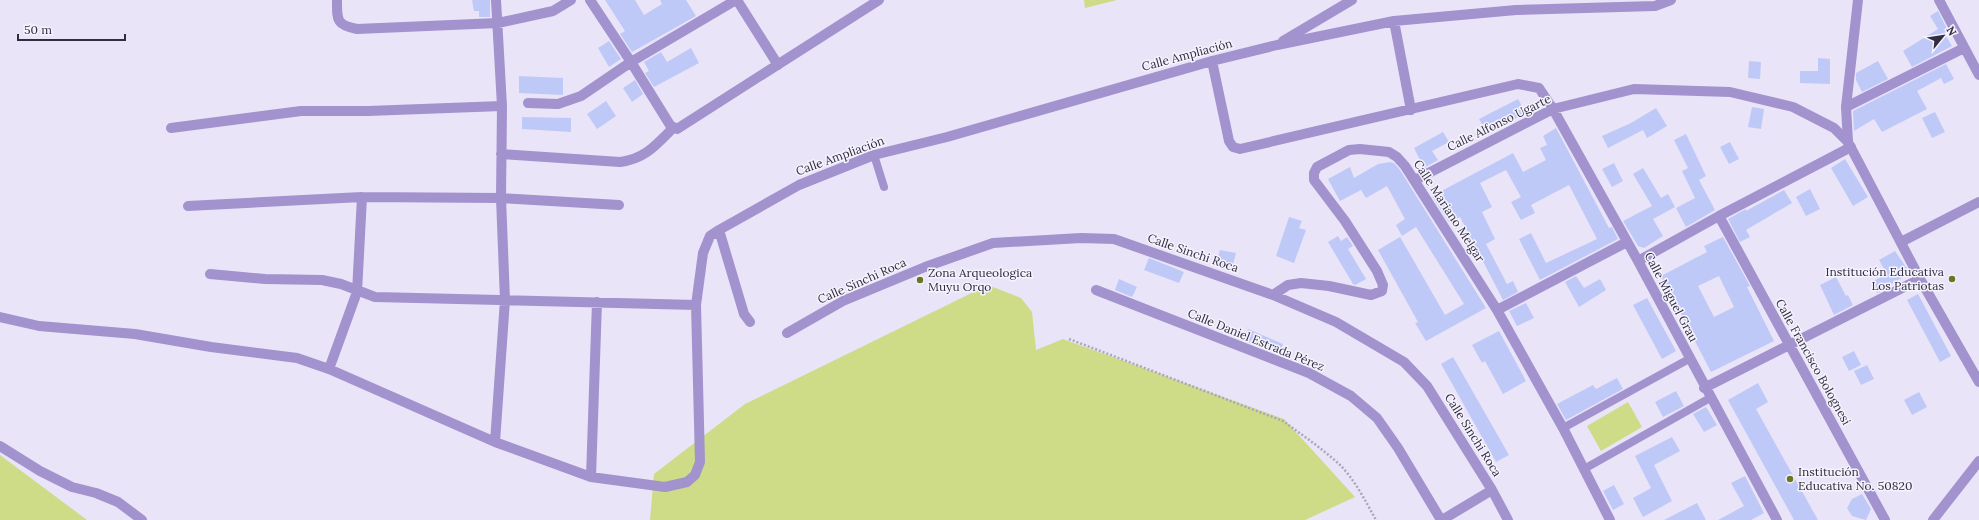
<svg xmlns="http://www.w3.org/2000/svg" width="1979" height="520" viewBox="0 0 1979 520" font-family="Lora,serif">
  <rect width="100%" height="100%" fill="#e9e4f8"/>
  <path fill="#cedb87" d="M1084 0H1117L1085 8Z
    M988 285 1021 298 1032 312 1036 350 1063 339 1284 419 1355 497 1305 520H650L654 474 745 404Z
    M1628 402 1642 427 1601 451 1587 426Z
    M0 455 87 520H0Z"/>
  <path fill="#bfc9f8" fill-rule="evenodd" d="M472 0H490V17H479V11H474Z
    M605 0H635L644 15 662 4 660 0H686L696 16 632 52 620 34 625 31Z
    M1938 11 1948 31 1944 33 1952 46 1912 67 1903 51 1938 29 1930 16Z
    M609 41 621 59 609 67 598 48Z
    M691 48 699 63 654 87 645 73 649 71 644 62 661 52 667 62Z
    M1818 58 1830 59V84L1800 83V71H1818Z
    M1749 61 1761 62 1760 79 1748 78Z
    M1878 61 1888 79 1862 92 1856 80V73Z
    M1946 64 1954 79 1944 84 1941 78 1917 91 1927 109 1882 132 1874 119 1854 131 1853 111Z
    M519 76 563 78V95L519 93Z
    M635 80 643 94 632 102 623 88Z
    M1518 99 1526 113 1487 134 1479 119Z
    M606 101 616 116 597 129 587 114Z
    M1752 107 1764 109 1761 129 1748 127Z
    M1656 108 1667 126 1647 138 1643 130 1608 148 1602 136 1631 123Z
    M1935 112 1945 132 1932 138 1922 118Z
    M522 117 571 118V132L522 129Z
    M1556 128 1609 228 1612 227 1618 239 1540 280 1519 239 1531 233 1546 263 1597 239 1569 185 1531 205 1535 213 1521 220 1511 202 1521 197 1506 170 1480 183 1492 207 1482 212 1495 239 1486 244 1507 284 1513 281 1518 292 1503 300 1460 217 1449 222 1432 196 1513 153 1523 172 1546 160 1540 148 1547 145 1543 136Z
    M1443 132 1449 142 1432 151 1438 160 1424 168 1414 148Z
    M1686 134 1706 176 1699 180 1715 210 1686 227 1676 208 1695 198 1682 171 1688 168 1674 140Z
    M1730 142 1739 159 1729 164 1720 147Z
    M1845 159 1868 197 1853 206 1831 168Z
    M1390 162 1394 163 1400 170 1486 308 1426 341 1415 323 1418 322 1378 250 1400 237 1445 315 1464 304 1416 227 1402 236 1396 225 1405 219 1387 186 1366 198 1361 190 1340 201 1328 179 1350 167 1354 178 1378 164Z
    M1614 163 1623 181 1612 187 1602 169Z
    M1643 168 1661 198 1668 194 1675 207 1653 219 1663 236 1644 248 1638 246 1623 221 1652 206 1633 174Z
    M1810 189 1820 209 1806 216 1796 197Z
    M1784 190 1792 203 1746 230 1750 237 1740 242 1728 219 1746 209V211Z
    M1289 217 1302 221 1299 228 1306 230 1294 263 1276 256Z
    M1338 236 1341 241 1347 237 1353 246 1348 249 1366 279 1355 285 1353 284 1328 242Z
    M1723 237 1750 286 1747 287 1774 341 1711 372 1661 276 1707 252 1704 246ZM1719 276 1734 307 1714 317 1698 286Z
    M1220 250 1236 253 1232 268 1216 264Z
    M1895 251 1910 273 1877 293 1871 282 1887 274 1879 260Z
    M1149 258 1184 272 1179 283 1144 270Z
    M1576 276 1584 288 1600 279 1606 290 1579 307 1565 282Z
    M1836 277 1846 296 1848 295 1853 305 1834 315 1820 285Z
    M1119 279 1137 287 1132 297 1115 290Z
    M1918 294 1951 356 1940 362 1907 300Z
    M1647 298 1676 351 1662 359 1633 305Z
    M1526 303 1534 318 1517 326 1509 311Z
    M1248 329 1283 344 1279 354 1243 340Z
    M1499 331 1526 381 1503 394 1485 361 1482 363 1472 345Z
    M1854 351 1861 365 1849 371 1842 357Z
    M1453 357 1509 455 1496 462 1441 364Z
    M1867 365 1874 379 1861 385 1854 371Z
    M1617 378 1623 389 1566 420 1557 404 1593 385 1596 389Z
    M1758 383 1768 402 1756 409 1818 520H1794L1728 400Z
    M1676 391 1684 406 1663 417 1655 402Z
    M1919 392 1927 407 1912 415 1904 400Z
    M1706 407 1717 425 1704 432 1693 414Z
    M1672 437 1680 451 1654 465 1672 501 1643 517 1633 498 1651 488 1635 456Z
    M1745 476 1764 513 1751 520H1718L1744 506 1731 483Z
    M1614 485 1624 504 1613 510 1603 491Z
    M1862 494 1871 509 1866 520 1852 516 1847 508 1852 499Z
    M1697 503 1706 520H1664Z"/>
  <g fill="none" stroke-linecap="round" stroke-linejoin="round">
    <path stroke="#aba6b9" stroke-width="2.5" stroke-dasharray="2 2" stroke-linecap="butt" d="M1069 339 1283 421C1302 435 1323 449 1340 465 1355 480 1366 502 1376 520"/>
    <path stroke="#a292ce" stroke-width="8" d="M874 155 884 187
      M1563 428 1689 359
      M1584 469 1710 398"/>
    <path stroke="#a292ce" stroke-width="10" d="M337 0C337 20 336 25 357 29L498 23 553 11 571 0
      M590 0 631 62 670 125 677 129 879 0
      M737 0 778 65
      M1939 0 1979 75
      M1394 21 1411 110
      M1283 41 1352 0
      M1212 61 1229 141 1233 147 1240 149 1518 84 1539 88 1553 109 1638 261 1777 520
      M528 103 558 104 581 96 631 62 736 0
      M1846 107 1964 48
      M171 128 301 111H368L502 106
      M501 154 620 162C645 159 656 145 673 128
      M1415 180 1553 109 1634 89 1730 92 1793 107 1834 128 1848 142
      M188 206 362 197 501 198 619 205
      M1719 216 1885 520
      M1901 242 1979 202
      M1638 261 1719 216 1851 147
      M210 274 265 279 322 280 341 284 375 297 696 305
      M1096 290 1309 373 1351 396 1377 418 1398 448 1441 520
      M1273 295 1288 285 1301 283 1329 286 1371 295 1382 291 1383 285 1377 271 1345 221 1314 180V173L1317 167 1349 150 1360 149 1389 152 1397 157 1405 166 1497 310 1563 428 1610 520
      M1497 310 1627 242
      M0 317 39 326 135 334 211 347 297 358 329 369 495 442 591 477 665 487 687 482 695 475 700 462 696 305 703 253 710 236 719 230
      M750 322 744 314 719 230 799 185 874 155 947 137 1212 61 1277 45 1394 21 1516 10 1655 6 1671 0
      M787 333 843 301 925 267 993 243 1081 238 1114 239 1273 295 1336 322 1404 362 1427 386 1492 490 1508 520
      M329 369 357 292 362 197
      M1704 388 1920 279
      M495 442 505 300 501 198 502 106 496 0
      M0 446 40 471 72 487 96 493 118 502 142 520
      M591 477 597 302
      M1442 520 1492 490"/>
    <path stroke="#a292ce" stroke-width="10" d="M1858 0 1846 107 1848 142 1920 279 1979 382
      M1933 520 1979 461"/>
  </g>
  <g fill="#6b7620" stroke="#f5f3fd" stroke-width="1.5">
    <circle cx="1952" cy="279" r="4"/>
    <circle cx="920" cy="280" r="4"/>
    <circle cx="1790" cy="479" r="4"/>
  </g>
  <g text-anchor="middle" stroke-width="3" stroke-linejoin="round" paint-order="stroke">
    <g font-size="12" fill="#312c3f" stroke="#f5f3fd">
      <text transform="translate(1187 55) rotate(-15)" y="4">Calle Ampliación</text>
      <text transform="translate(1499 123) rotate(-26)" y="4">Calle Alfonso Ugarte</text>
      <text transform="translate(840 156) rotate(-20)" y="4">Calle Ampliación</text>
      <text transform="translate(1449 211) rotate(57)" y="4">Calle Mariano Melgar</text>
      <text transform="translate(1193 253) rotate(19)" y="4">Calle Sinchi Roca</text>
      <text transform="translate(862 281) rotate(-24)" y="4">Calle Sinchi Roca</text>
      <text transform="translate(1671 297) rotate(62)" y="4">Calle Miguel Grau</text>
      <text transform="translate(1256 340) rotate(22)" y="4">Calle Daniel Estrada Pérez</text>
      <text transform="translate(1813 362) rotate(61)" y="4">Calle Francisco Bolognesi</text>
      <text transform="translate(1473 435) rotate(58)" y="4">Calle Sinchi Roca</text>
    </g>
    <g font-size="12" fill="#312c3f" stroke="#f5f3fd" text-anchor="start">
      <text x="1944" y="276" text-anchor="end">Institución Educativa<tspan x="1944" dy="14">Los Patriotas</tspan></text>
      <text x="928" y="277">Zona Arqueologica<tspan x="928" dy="14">Muyu Orqo</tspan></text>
      <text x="1798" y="476">Institución<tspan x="1798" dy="14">Educativa No. 50820</tspan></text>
    </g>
  </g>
  <g transform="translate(1943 36) rotate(60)" stroke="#f5f3fd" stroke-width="3" paint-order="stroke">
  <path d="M0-3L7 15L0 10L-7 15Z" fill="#312c3f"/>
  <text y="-6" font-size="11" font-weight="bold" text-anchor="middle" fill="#312c3f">N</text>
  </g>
  <path d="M18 34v6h107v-6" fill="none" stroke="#312c3f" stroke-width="2"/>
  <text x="24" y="34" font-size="12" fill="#312c3f" stroke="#f5f3fd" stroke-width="3" paint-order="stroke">50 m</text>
</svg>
